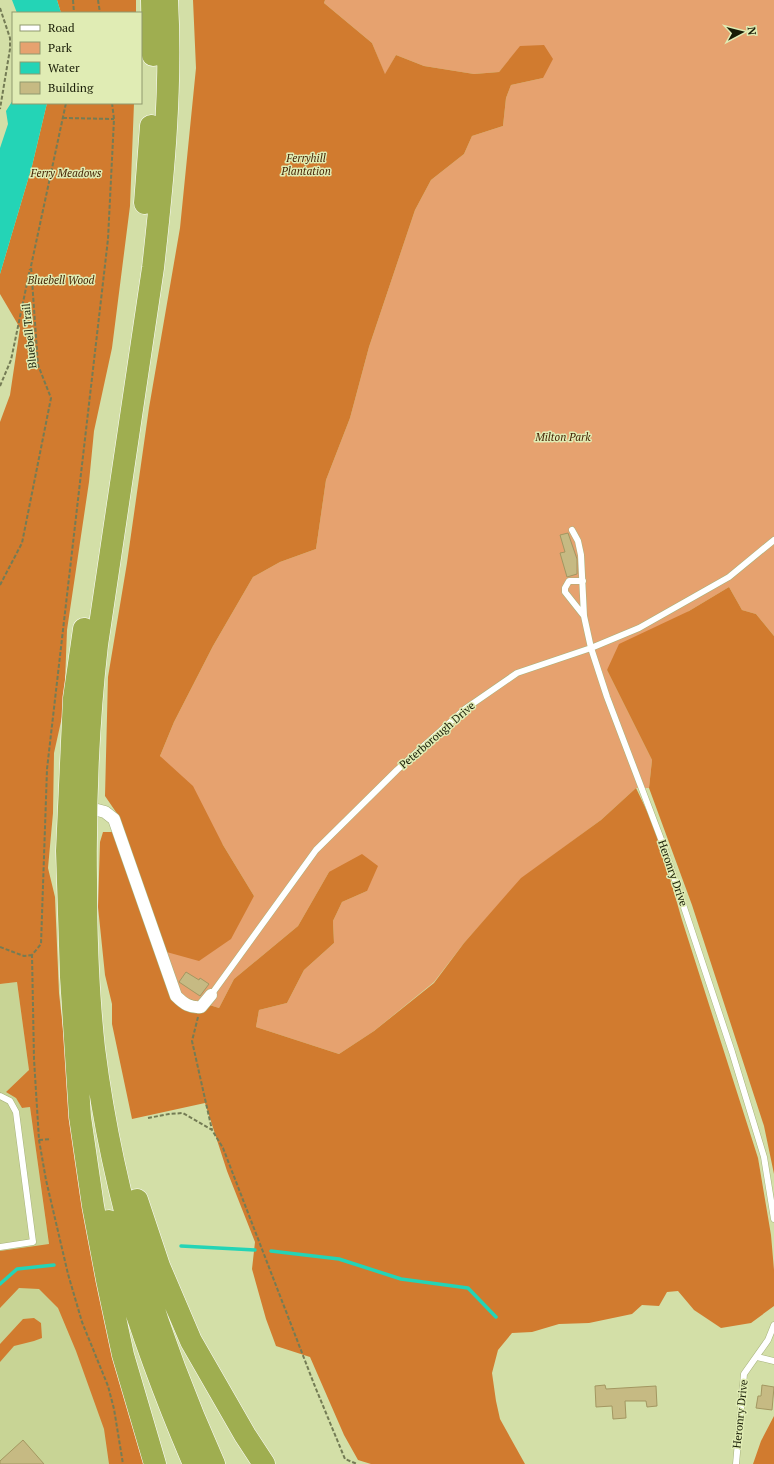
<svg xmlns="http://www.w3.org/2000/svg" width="774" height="1464" viewBox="0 0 774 1464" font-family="'PT Serif',serif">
  <rect width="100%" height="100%" fill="#d3dfa7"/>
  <path fill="#c8d495" d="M17 982 29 1070 16 1098 22 1108 30 1107 49 1245 100 1392 111 1464H0V984Z"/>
  <path fill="#e6a26f" d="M325 0H774V636L756 614 742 610 729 587 689 611 607 670 652 760 649 788H636L601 820 522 878 464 943 434 982 374 1031 339 1054 256 1027 259 1010 287 1003 304 970 334 943 333 921 342 902 367 891 329 872 298 926 234 979 219 1008 184 997 173 990 163 950 254 896 223 845 160 756 174 722 213 646 253 577 280 562 316 549 326 480 350 418 369 347 415 210 431 180 464 154 472 136 503 126 506 98 511 85 543 78 521 46 499 72 474 74 424 66 396 55 385 75 372 43 324 3Z"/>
  <path fill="#d17b2f" d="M57 0H136V13H61Z
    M193 0H325L324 3 372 43 385 74 396 55 424 66 474 74 499 72 520 46 544 45 553 59 543 78 511 85 506 98 503 126 472 136 464 154 431 180 415 210 369 347 350 418 326 480 316 549 280 562 253 577 213 646 174 722 160 756 193 786 223 845 254 896 231 939 199 961 163 951V968L184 997 219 1008 234 979 298 926 329 872 362 854 378 866 367 891 342 902 333 921 334 943 304 970 287 1003 259 1010 256 1027 339 1054 374 1031 434 983 464 943 521 878 601 820 636 788 656 830 682 920 758 1158 771 1235 774 1270V1306L751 1323 721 1328 694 1310 678 1291 667 1292 659 1306 642 1305 632 1314 589 1323 559 1324 532 1332 512 1333 498 1350 492 1373 496 1401 500 1419 525 1464H371L358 1460 344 1435 310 1357 276 1346 266 1319 252 1269 255 1242 227 1171 205 1103 132 1119 112 1024V1004L105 975 101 936 98 907 100 842 103 832H113L118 815 105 796 108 677 127 563 149 408 180 228 196 68Z
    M47 103H134L130 206 112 348 94 431 89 482 67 630 64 708 54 753 53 813 48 868 55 897 59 993 71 1100 145 1464H109L104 1429 76 1351 58 1308 39 1289 19 1288 0 1308V1251L49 1244 30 1107 22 1108 16 1098 6 1092 29 1070 17 982 0 984V422L10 395 20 328 0 294V274L32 166Z
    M729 587 742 610 756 614 774 636V1174L764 1126 692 905 649 788 652 760 607 670 619 644 689 611Z
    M34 1318 41 1323 42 1338 34 1341 14 1346 0 1362V1344L23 1319Z
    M774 1416V1464H753L761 1441Z"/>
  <path fill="#24d4b6" d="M12 0H57L61 13H17Z
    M13 100V103H47L32 166 0 274V148L8 124 6 111Z"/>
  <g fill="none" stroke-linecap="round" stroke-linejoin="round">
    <path stroke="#24d4b6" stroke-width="3.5" d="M181 1246 255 1250
      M271 1251 339 1259 401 1279 468 1288 496 1317
      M0 1284 17 1269 54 1265"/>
  </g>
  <path fill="#c6ba83" stroke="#a39761" d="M568 533 577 559V574L567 577 560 553 565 552 560 535Z
    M186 972 199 980 200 978 209 984 200 996 179 982Z
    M605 1385 606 1389 656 1386 657 1406 647 1407 646 1401H625L626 1418 613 1419 612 1406 596 1407 595 1386Z
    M762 1385 774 1387 772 1410 756 1408 758 1396H761Z
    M23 1440 44 1464H0V1461Z"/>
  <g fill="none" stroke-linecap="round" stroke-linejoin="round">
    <defs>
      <path id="lane" d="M572 530 578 541 581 555 584 616 591 648 607 697 664 847 732 1052 764 1157 774 1219
        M583 581H569L565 588V592L584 616
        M211 995 316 850 397 770 465 709 517 673 591 648 639 628 729 577 774 540
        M0 1096 10 1101 16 1112 33 1242 0 1247
        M757 1357 774 1361
        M736 1464 744 1374 768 1340 774 1325"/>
      <path id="street" d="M86 807 105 812 114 819 176 996C184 1004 190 1008 201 1007L211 995"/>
      <path id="highway" d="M152 0 153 55
        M167 0C172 89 163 179 153 268L97 645C88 723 85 801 86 880 86 936 88 993 94 1048 112 1192 155 1332 214 1464
        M145 203 151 126
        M84 629 74 698 67 851 71 977 80 1117 93 1206 107 1280 123 1355 155 1464
        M137 1200 159 1266 191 1341 245 1435 264 1464
        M109 1221C131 1304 160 1385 194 1464"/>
    </defs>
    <use href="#lane" stroke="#a7b27c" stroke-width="7"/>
    <use href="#street" stroke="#a7b27c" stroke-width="13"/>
    <use href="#highway" stroke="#fff" stroke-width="23"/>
    <path stroke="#747c55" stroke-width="2" stroke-dasharray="4 2" stroke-linecap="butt" d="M73 0 74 13
      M98 0 100 13
      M0 8 10 38V49L0 109
      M112 103 114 119 108 239 47 769 41 944 32 955 34 1059 39 1140 46 1180 68 1274 82 1322 108 1386 114 1409 123 1464
      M63 118 114 119
      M0 386 11 360 30 269
      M0 585 22 543 51 398 38 365 31 266 66 103
      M0 947 24 956 32 955
      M198 1017 192 1041 212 1130
      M148 1118 169 1114 183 1113 212 1130 223 1148 314 1384 345 1459 357 1464
      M39 1140 51 1139"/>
    <use href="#lane" stroke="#fff" stroke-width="6"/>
    <use href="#street" stroke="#fff" stroke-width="12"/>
    <use href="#highway" stroke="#9fae50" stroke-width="22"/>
  </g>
  <g text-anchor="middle" stroke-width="3" stroke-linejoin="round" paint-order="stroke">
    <g font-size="11" font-style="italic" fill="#452304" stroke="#e0ecb4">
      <text x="306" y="162">Ferryhill<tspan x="306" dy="13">Plantation</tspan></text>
      <text x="66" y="177">Ferry Meadows</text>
      <text x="61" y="284">Bluebell Wood</text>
      <text x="563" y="441">Milton Park</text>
    </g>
    <g font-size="11" fill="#181c06" stroke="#e0ecb4">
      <text transform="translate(29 336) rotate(-96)" y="4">Bluebell Trail</text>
      <text transform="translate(437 735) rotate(-41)" y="4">Peterborough Drive</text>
      <text transform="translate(673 873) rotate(71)" y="4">Heronry Drive</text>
      <text transform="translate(740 1414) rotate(-84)" y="4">Heronry Drive</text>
    </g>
  </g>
  <rect x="12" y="12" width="130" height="92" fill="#e0ecb4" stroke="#90996e"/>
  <rect x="20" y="25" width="20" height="6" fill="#ffffff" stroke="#90996e"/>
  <text x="48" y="32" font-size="12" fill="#181c06">Road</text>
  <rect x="20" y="42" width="20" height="12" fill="#e6a26f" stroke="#90996e"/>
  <text x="48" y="52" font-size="12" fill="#181c06">Park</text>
  <rect x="20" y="62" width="20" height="12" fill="#24d4b6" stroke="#90996e"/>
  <text x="48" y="72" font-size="12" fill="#181c06">Water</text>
  <rect x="20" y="82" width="20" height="12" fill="#c6ba83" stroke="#90996e"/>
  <text x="48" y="92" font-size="12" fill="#181c06">Building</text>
  <g transform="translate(742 32) rotate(83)" stroke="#e0ecb4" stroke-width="3" paint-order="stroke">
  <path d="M0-3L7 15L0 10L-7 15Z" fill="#181c06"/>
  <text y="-6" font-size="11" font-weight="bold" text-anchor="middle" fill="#181c06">N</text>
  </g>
</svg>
